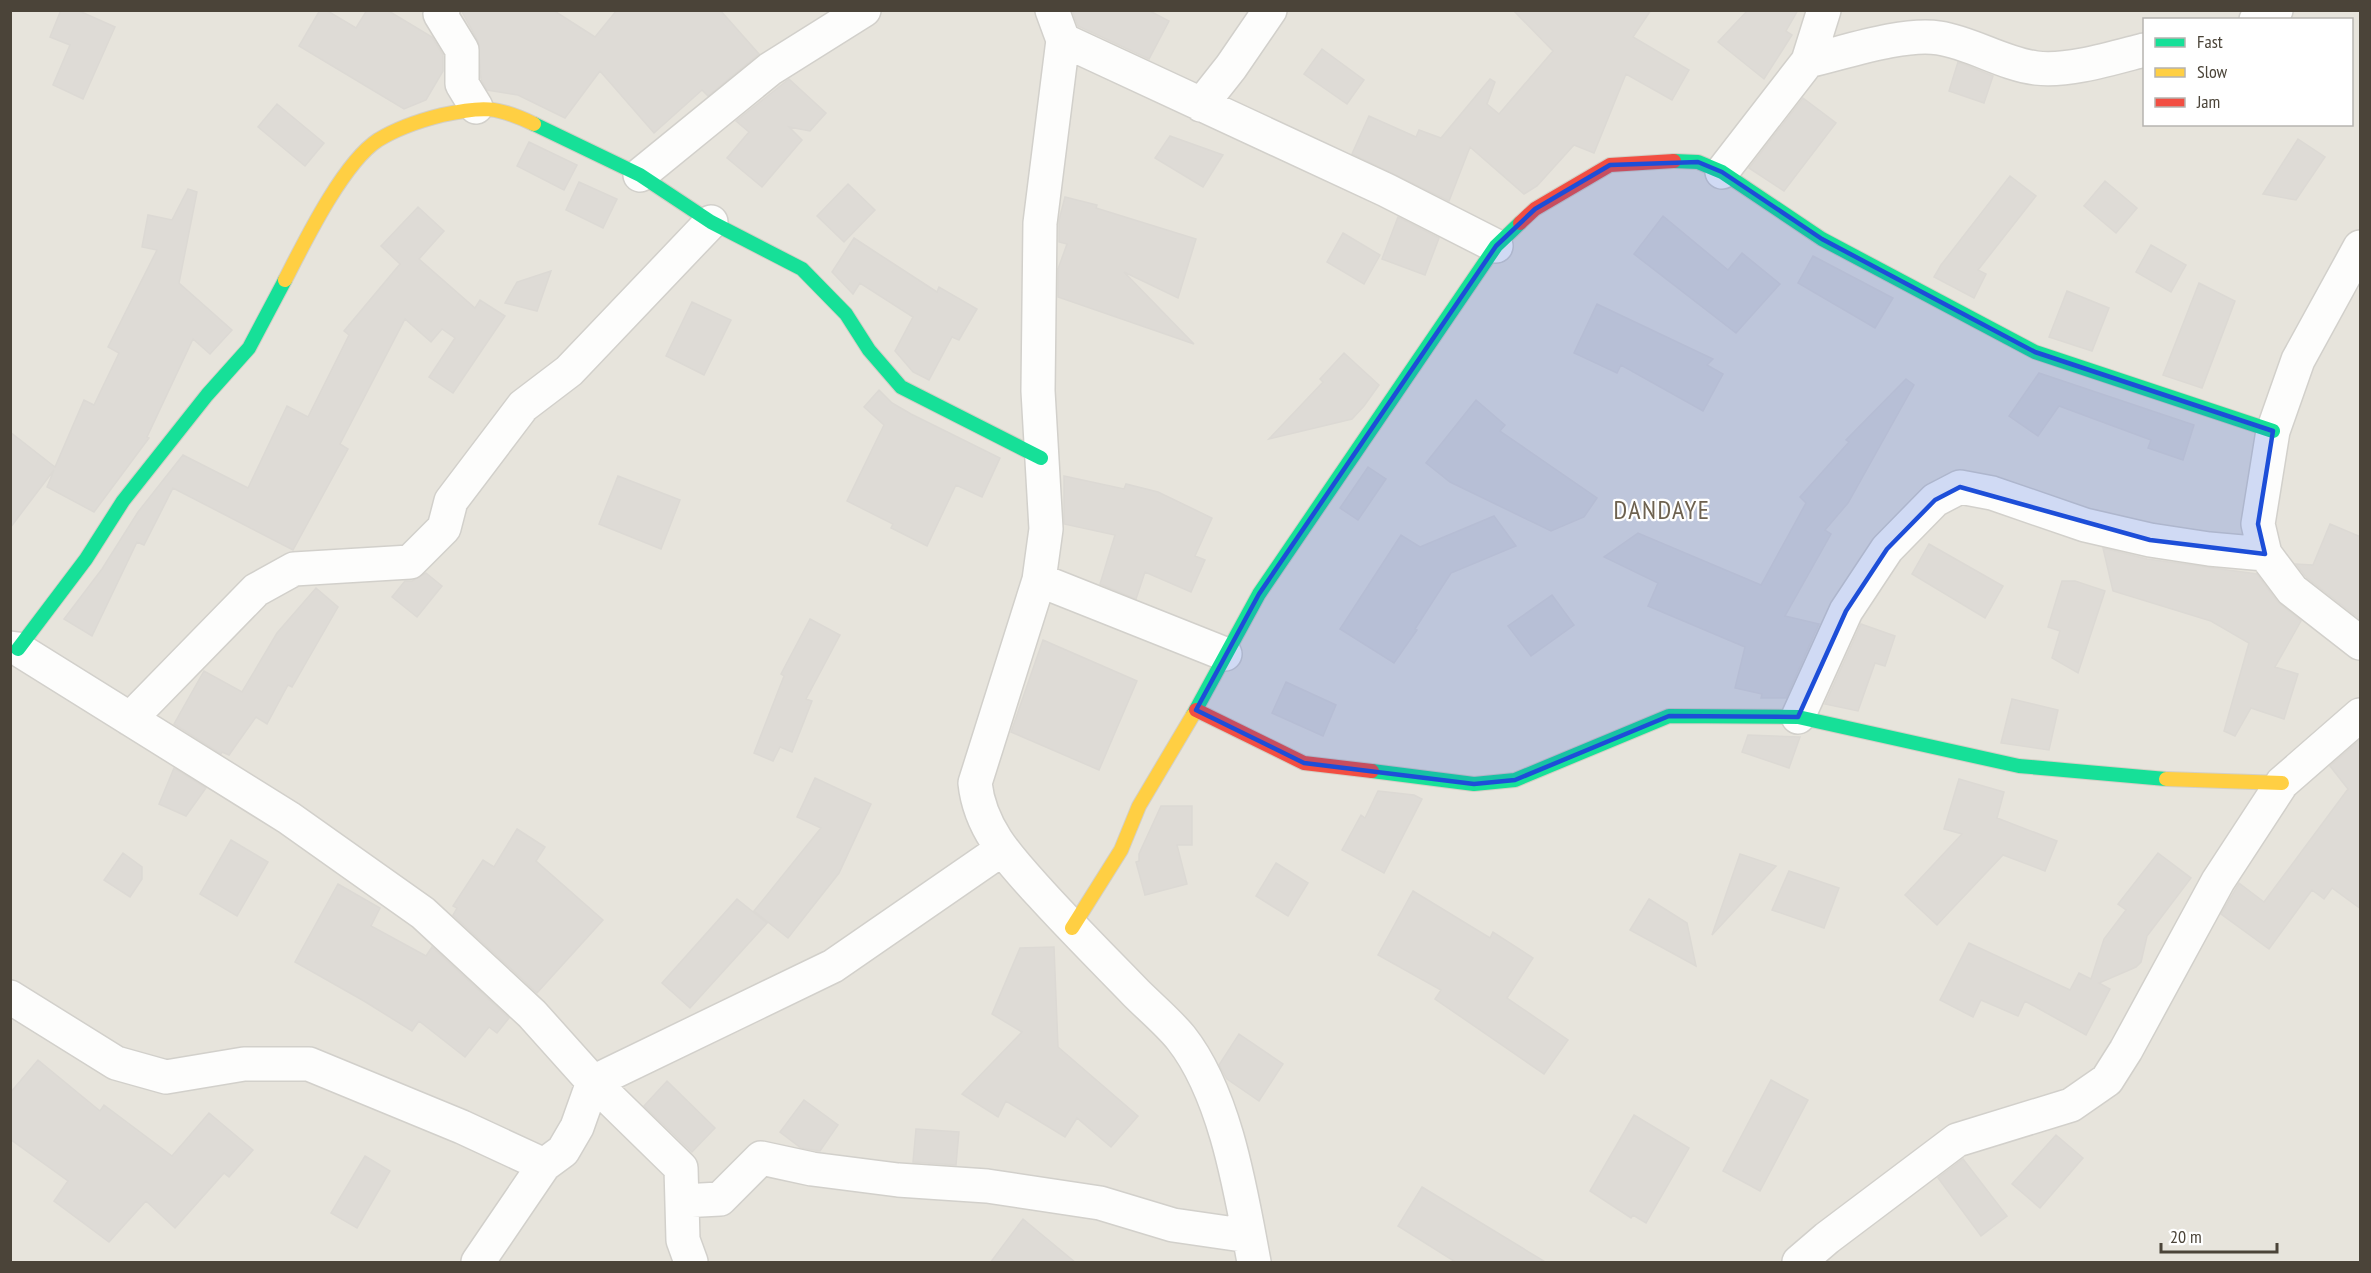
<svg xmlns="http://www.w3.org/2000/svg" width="2371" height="1273" viewBox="0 0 2371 1273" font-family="'PT Sans Narrow',sans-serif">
  <rect width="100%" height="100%" fill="#f4f2ee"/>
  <path fill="#e7e4dc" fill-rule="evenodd" d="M11 11H2360V1262H11ZM2144 20H2352V124H2144Z"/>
  <path fill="#dedbd6" stroke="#dcd9d4" stroke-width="1.5" d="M61 10H77L115 27 83 99 53 85 70 45 50 37Z
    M320 10H326L356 28 367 10H387L432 37 443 55V71L426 100 404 109 299 46Z
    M461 10H553L595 37 617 10H720L759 54 708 96 702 90 654 133 600 71 565 118 518 95 487 90 481 79 478 41Z
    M1072 10H1148L1169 21 1149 59 1078 26Z
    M1513 10H1651L1633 37 1689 70 1672 100 1626 74 1594 153 1574 145 1537 186 1524 194 1470 147 1449 201 1352 154 1369 116 1416 137 1419 130 1441 138 1490 79 1495 82 1487 104 1499 114 1553 51Z
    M1748 10H1798L1786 31 1792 35 1764 79 1718 42Z
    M1322 49 1364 80 1347 104 1304 74Z
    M1958 62 1993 76 1984 103 1949 91Z
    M789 79 826 113 810 131 789 127 802 140 762 187 727 158 749 132 736 121Z
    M1803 98 1836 123 1784 191 1749 168Z
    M277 104 324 143 305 166 258 127Z
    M1170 136 1223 155 1203 187 1155 158Z
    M2298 139 2325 157 2296 200 2263 194Z
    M529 142 577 165 564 190 517 166Z
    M2010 176 2036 196 1978 270 1986 274 1974 298 1934 277 1941 265Z
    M2105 181 2137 208 2116 233 2084 206Z
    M579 182 617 199 603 228 566 210Z
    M848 184 875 210 844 242 817 216Z
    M188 189 197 192 179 283 232 330 210 354 193 339 147 437 149 438 94 512 47 487 54 470 10 528V432L55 467 84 400 94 405 119 353 108 347 157 250 142 247 148 215 172 220Z
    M1065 197 1097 205 1096 208 1196 239 1178 298 1124 272 1194 344 1058 297V269L1067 244 1059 242V220Z
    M418 207 444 231 419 259 475 308 480 300 505 316 453 393 429 377 455 338 442 329 431 342 405 319 340 444 348 449 293 550 173 488 144 545 137 542 92 636 64 619 102 569 138 512 183 455 248 488 287 406 308 417 349 335 344 331 400 264 381 246Z
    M1663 216 1728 270 1742 253 1780 284 1736 333 1634 254Z
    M1398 217 1439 238 1425 275 1382 259Z
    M1343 233 1380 255 1364 284 1327 262Z
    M854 238 937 292 939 287 977 309 959 340 952 337 929 380 913 372 895 351 913 317 860 283 853 294 832 272Z
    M2151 245 2186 265 2171 292 2136 272Z
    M1813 256 1893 298 1875 328 1798 283Z
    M551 271 537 311 505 303 517 282Z
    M2199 283 2235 301 2202 388 2163 375Z
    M2067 291 2109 308 2092 351 2049 337Z
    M692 302 731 320 704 375 666 356Z
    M1597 304 1713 359 1707 365 1723 374 1703 411 1621 365 1617 373 1574 353Z
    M1344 353 1379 385 1364 406 1352 419 1269 439 1323 382 1320 379Z
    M2039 373 2194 425 2183 460 2148 448 2151 440 2059 406 2038 436 2009 416Z
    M1906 379 1914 385 1848 503 1825 530 1831 534 1785 616 1819 624 1786 698H1761L1762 694 1735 688 1745 647 1648 606 1658 583 1604 557 1638 533 1761 585 1806 503 1800 497 1849 442 1846 440Z
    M879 390 892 403 911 414 1000 458 982 497 956 485 927 546 891 528 893 524 847 501 884 425 864 407Z
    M1476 400 1505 425 1500 431 1597 498 1584 517 1551 531 1450 482 1426 463Z
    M1368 467 1386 479 1358 520 1340 508Z
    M618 476 680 500 661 549 599 524Z
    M1064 476 1124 489 1126 484 1158 492 1212 518 1195 556 1205 560 1191 592 1145 572 1136 599 1100 584 1115 535 1064 524Z
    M1494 516 1516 546 1451 573 1415 629 1417 630 1394 663 1340 629 1401 535 1420 547Z
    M2330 524 2361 537V620L2306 577 2296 564 2313 565Z
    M1929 544 2003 586 1985 618 1912 574Z
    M2103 548 2147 559 2257 574 2277 601 2301 621 2275 667 2298 674 2284 719 2251 708 2235 736 2224 731 2249 643 2211 621 2113 591Z
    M426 573 442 586 417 617 392 597 405 581H412Z
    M2062 581H2075L2105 591 2078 673 2052 658 2060 631 2048 627Z
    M316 588 338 607 292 687 288 685 267 724 256 717 229 755 222 752 221 754 174 724 204 671 242 692 277 633Z
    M1552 595 1574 625 1531 656 1508 626Z
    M810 619 840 635 806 699 812 701 792 752 780 747 773 761 754 753 784 676 781 674Z
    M1861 624 1895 636 1885 666 1875 663 1858 711 1825 704Z
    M1043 640 1137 681 1099 770 1011 732Z
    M1286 682 1336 705 1323 736 1272 713Z
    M2012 699 2058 710 2049 750 2001 743Z
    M1748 735 1800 737 1789 768 1742 752Z
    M2361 739V909L2332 888 2324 899 2312 890 2269 949 2221 914 2239 883 2264 902 2348 789 2330 766Z
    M174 768 206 788 186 816 159 804Z
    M815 778 871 804 839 873 788 938 754 911 821 828 797 817Z
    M1959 779 2004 792 1997 818 2057 841 2045 871 2003 855 1937 925 1905 895 1962 834 1944 829Z
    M1378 791 1414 795 1422 799 1384 873 1342 850 1361 815 1365 818Z
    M1161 806H1192V845H1177L1187 884 1145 895 1136 862 1139 861V854Z
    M517 829 545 847 536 861 603 920 537 993 453 915 457 908 453 906 483 860 494 867Z
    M231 840 268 862 237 916 200 894Z
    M123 853 142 867V879L130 897 104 880Z
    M2158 853 2191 878 2147 936 2141 962 2136 967 2099 983 2110 989 2086 1035 2025 1001 2018 1016 1981 1000 1973 1017 1940 1000 1969 943 2070 990 2079 973 2091 979 2104 939 2126 910 2118 904Z
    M1740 854 1776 866 1712 935Z
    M1276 863 1308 883 1288 916 1256 896Z
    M1789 871 1839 888 1824 928 1772 910Z
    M338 884 380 908 371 926 426 956 432 947 509 1018 497 1033 489 1027 465 1057 419 1021 412 1031 364 1001 295 962Z
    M1413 891 1490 938 1493 932 1533 958 1507 998 1568 1040 1544 1074 1435 999 1441 990 1378 955Z
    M737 899 767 923 690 1008 662 983Z
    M1649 899 1687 923 1696 966 1630 930Z
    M1054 947 1058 1047 1138 1116 1111 1147 1077 1118 1065 1137 1006 1101 998 1117 962 1094 1022 1032 992 1014 1020 948Z
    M1239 1034 1283 1064 1259 1101 1227 1079 1219 1065Z
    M38 1060 100 1111 104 1105 172 1156 209 1113 253 1150 229 1177 224 1173 175 1228 146 1201 109 1242 54 1201 68 1181 10 1139V1093Z
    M1771 1080 1808 1100 1760 1191 1723 1171Z
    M667 1081 715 1128 692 1152 644 1106Z
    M804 1100 838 1125 820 1151 801 1148 780 1132Z
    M1634 1115 1689 1148 1646 1223 1633 1215 1631 1218 1590 1191Z
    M916 1129 959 1132 956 1165 913 1162Z
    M2056 1135 2083 1158 2040 1208 2012 1184Z
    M365 1156 390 1171 357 1228 331 1213Z
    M1963 1159 2007 1216 1981 1236 1938 1178Z
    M1422 1187 1547 1263H1457L1398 1226Z
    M1023 1219 1076 1263H990Z"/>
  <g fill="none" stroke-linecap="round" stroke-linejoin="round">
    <defs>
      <path id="street" d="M443 10 440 14 462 50V84L476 107
        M1052 10 1063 40 1040 223 1038 391 1046 529 1039 580 975 783C980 830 1011 861 1041 894 1072 928 1104 960 1136 993 1151 1008 1168 1022 1181 1038 1226 1095 1241 1193 1254 1262
        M2256 20 2276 10
        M1063 40 1386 190 1496 246
        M1808 61C1843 53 1904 32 1939 38 1972 43 2003 64 2036 68 2068 72 2113 58 2144 50
        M1201 105 1231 67 1270 10
        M1722 172 1808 61 1824 10
        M640 175 770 69 864 10
        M2360 247 2298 360 2273 431 2258 524 2265 554 2292 590 2360 643
        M1039 580 1225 654
        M10 648 18 649 289 818 423 913 532 1014 593 1082 681 1168 683 1240 691 1262
        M1798 717 1846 611 1887 549 1935 500 1960 487 1992 493 2085 525 2150 540 2209 549 2265 554
        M130 719 256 590 294 569 410 562 444 528 451 501 523 406 569 371 711 222
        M10 997 116 1063 166 1077 244 1064H309L462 1127 544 1165
        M682 1201 720 1199 761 1158 812 1169 898 1180 987 1186 1100 1203 1173 1225 1249 1236
        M478 1262 544 1165 563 1151 577 1127 593 1082 833 966 1001 850
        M1799 1262 1827 1238 1957 1140 2071 1105 2107 1080 2126 1050 2218 881 2282 783 2360 715"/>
      <path id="fast" d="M534 124 640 175 711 222 802 269 846 314 869 350 901 387 1041 458
        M1674 161 1698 162 1722 172 1822 239 2035 352 2273 431
        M18 649 86 559 123 501 207 395 249 348 285 280
        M1193 715 1259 594 1496 246 1520 223
        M1372 771 1474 784 1515 780 1669 716 1798 717 2019 766 2166 779"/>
      <path id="slow" d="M285 280C305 241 343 163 378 140 396 129 422 120 442 115 482 106 497 106 534 124
        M2166 779 2282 783
        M1072 928 1121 850 1139 806 1193 715"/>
      <path id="jam" d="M1520 223 1535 209 1610 165 1674 161
        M1196 710 1304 763 1372 771"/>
    </defs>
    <use href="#street" stroke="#d2d0cb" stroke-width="36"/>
    <use href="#fast" stroke="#d3cfc5" stroke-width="16"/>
    <use href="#slow" stroke="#d3cfc5" stroke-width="16"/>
    <use href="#jam" stroke="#d3cfc5" stroke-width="16"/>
    <use href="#street" stroke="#fdfdfc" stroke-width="33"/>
    <use href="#fast" stroke="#16e098" stroke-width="14"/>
    <use href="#slow" stroke="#ffcf43" stroke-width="14"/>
    <use href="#jam" stroke="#f24e42" stroke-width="14"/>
  </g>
  <path fill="#1d4ed8" fill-opacity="0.2" stroke="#1d4ed8" stroke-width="4.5" stroke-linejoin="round" d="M1698 162 1722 172 1822 239 2035 352 2273 431 2258 524 2265 554 2150 540 1960 487 1935 500 1887 549 1846 611 1798 717 1669 716 1515 780 1474 784 1304 763 1196 710 1259 594 1496 246 1535 209 1610 165Z"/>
  <g text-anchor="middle" stroke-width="4.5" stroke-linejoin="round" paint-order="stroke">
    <g font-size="26" letter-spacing="1.5" fill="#6e6250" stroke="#fff">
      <text x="1662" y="519">DANDAYE</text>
    </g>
  </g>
  <rect width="2371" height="1273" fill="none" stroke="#4b4439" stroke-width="24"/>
  <rect x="2143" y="18" width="210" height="108" fill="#ffffff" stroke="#b7b4b0" stroke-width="1.5"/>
  <rect x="2155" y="38" width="30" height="9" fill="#16e098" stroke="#b7b4b0" stroke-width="1.5"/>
  <text x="2197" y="48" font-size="18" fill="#4b4439">Fast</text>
  <rect x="2155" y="68" width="30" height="9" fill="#ffcf43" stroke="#b7b4b0" stroke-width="1.5"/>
  <text x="2197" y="78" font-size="18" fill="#4b4439">Slow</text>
  <rect x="2155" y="98" width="30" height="9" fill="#f24e42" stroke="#b7b4b0" stroke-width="1.5"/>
  <text x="2197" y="108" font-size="18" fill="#4b4439">Jam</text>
  <path d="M2161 1243v9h116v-9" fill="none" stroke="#4b4439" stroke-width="3"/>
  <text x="2170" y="1243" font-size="18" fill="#4b4439" stroke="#ffffff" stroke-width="4.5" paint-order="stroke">20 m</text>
</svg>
